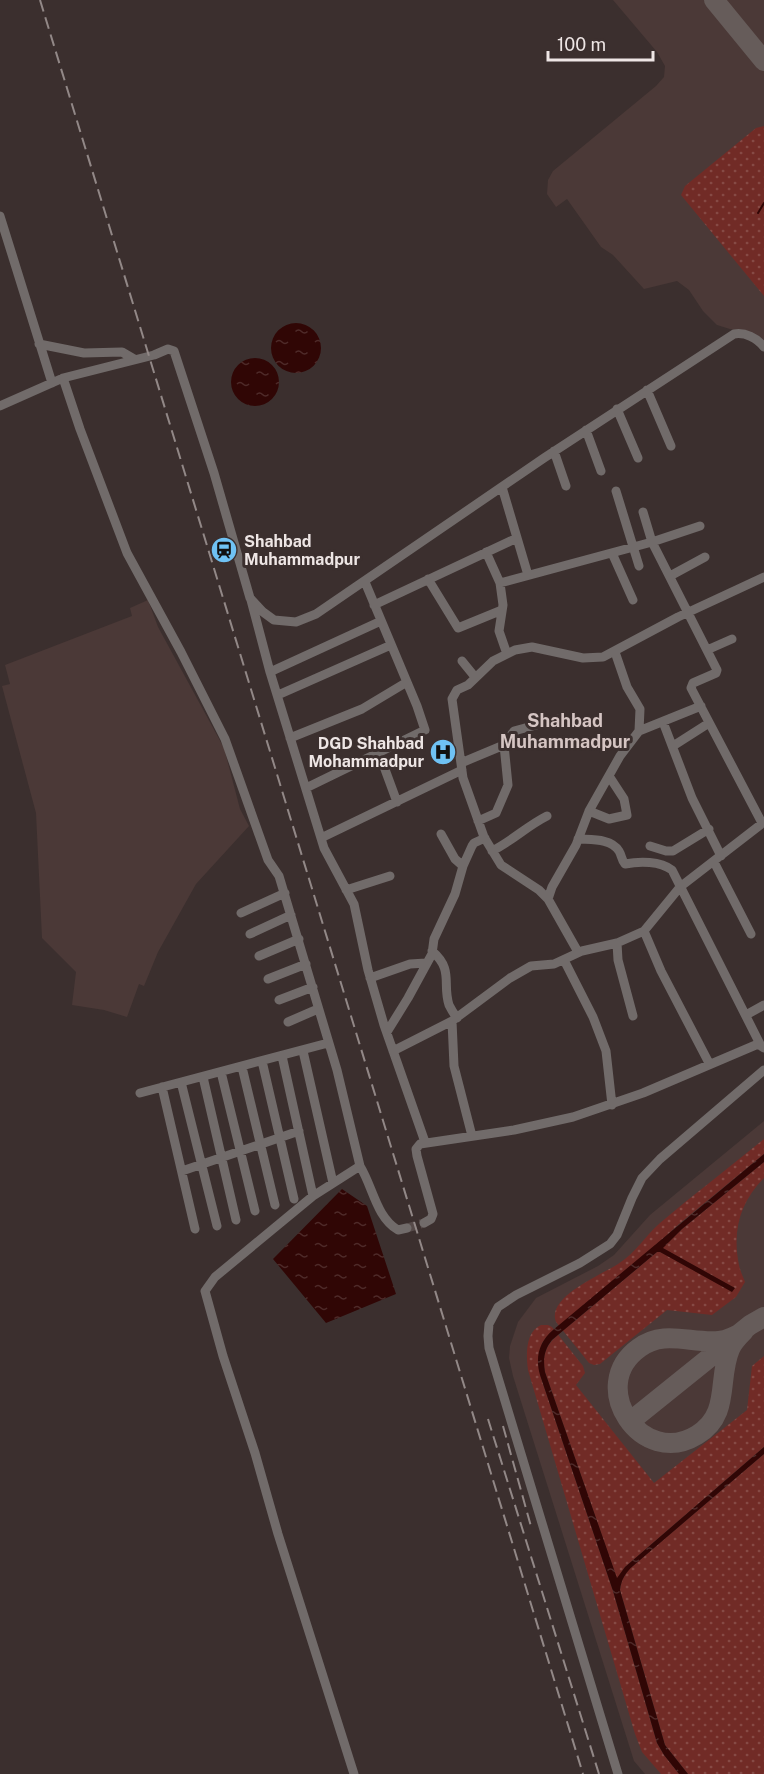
<svg xmlns="http://www.w3.org/2000/svg" width="764" height="1774" viewBox="0 0 764 1774" font-family="'Public Sans',sans-serif">
  <defs>
    <pattern id="grass-dots" width="8" height="8" patternUnits="userSpaceOnUse" patternTransform="scale(1.5)"><rect width="8" height="8" fill="#712b26"/><path d="M2 2h.1M6 6h.1" fill="none" stroke="#864a45" stroke-width="1.8" stroke-linecap="round"/></pattern>
    <pattern id="water-ripples" width="26" height="14" patternUnits="userSpaceOnUse" patternTransform="scale(1.5)"><rect width="26" height="14" fill="#300605"/><path d="M2 4q2-2 4 0t4 0M15 11q2-2 4 0t4 0" fill="none" stroke="#4e2a29"/></pattern>
  </defs>
  <rect width="100%" height="100%" fill="#3b2f2e"/>
  <path fill="#4b3937" d="M613 0H764V340L750 332 730 329 717 325 703 311 689 290 677 281 644 289 613 255 601 247 567 199 556 207 547 194 548 180 553 171 656 86 664 77 665 66 657 52Z
    M148 600 158 627 224 748 240 809 249 826 196 884 158 952 144 986 139 984 127 1017 104 1010 72 1005 76 972 42 938 36 813 2 686 10 684 5 665 132 616 130 608Z
    M764 1121V1774H645L634 1761 513 1376 509 1358 510 1346 518 1322 536 1298 598 1266 614 1255 650 1215Z"/>
  <path fill="url(#grass-dots)" d="M764 126V296L681 195 685 186 756 128Z
    M764 1139V1154L679 1224 564 1330 657 1252H660L734 1288 662 1248 682 1229 764 1162V1178C740 1202 732 1231 739 1265 740 1271 743 1276 745 1282L736 1297 712 1315 667 1310 600 1364 594 1365 589 1363 556 1322C546 1297 601 1275 618 1264 636 1253 645 1236 660 1223 694 1194 730 1167 764 1139Z
    M541 1325H548L552 1327 583 1366 585 1373 576 1385 654 1483 747 1410 752 1366 764 1356V1447L625 1567 617 1579 545 1372C542 1356 545 1346 558 1335L553 1330 542 1343 540 1375 613 1591 657 1743 664 1755 679 1774H661L642 1752 635 1734 528 1370C526 1356 525 1332 541 1325Z
    M764 1454V1774H688L665 1745 620 1590 622 1580 628 1570Z"/>
  <path fill="url(#water-ripples)" d="M271 348a25 25 0 1 1 50 0a25 25 0 1 1-50 0Z
    M231 382a24 24 0 1 1 48 0a24 24 0 1 1-48 0Z
    M764 1154V1162L682 1229 663 1248 735 1288 732 1292 660 1252H657L552 1340C544 1350 543 1359 545 1372L617 1578 625 1567 764 1447V1454L633 1566C626 1572 621 1580 620 1590L665 1745 688 1774H679L664 1755 657 1743 613 1591 540 1375C535 1357 539 1342 553 1330Z
    M342 1189 367 1206 396 1294 326 1323 273 1259Z"/>
  <g fill="none" stroke-linecap="round" stroke-linejoin="round">
    <path stroke="#300605" stroke-width="2" d="M758 213 764 203"/>
    <path stroke="#665c5a" stroke-width="20" d="M714 0 764 61
      M744 1331C738 1337 733 1342 730 1349 717 1379 731 1415 697 1435 642 1469 586 1386 639 1348 664 1329 691 1344 719 1341 728 1340 736 1336 744 1331Z
      M632 1420 750 1325 764 1317"/>
    <path stroke="#564a49" stroke-width="9" stroke-dasharray="9 4.5" stroke-linecap="butt" d="M407 1228 424 1223"/>
    <path stroke="#716b6a" stroke-width="9" d="M0 216 52 383
      M39 344 84 353 122 352 134 359
      M63 378 80 429 127 553 181 652 225 739 268 860 279 876 337 1070 360 1166
      M647 390 671 446
      M0 406 63 378 154 355 168 349 174 351 214 473 250 598 263 612 274 620 296 622 316 614 544 458 734 334C745 332 757 338 764 347
      M617 409 638 458
      M586 430 601 471
      M554 451 566 486
      M502 487 528 575
      M616 491 639 566
      M643 512 652 542 717 670 716 673 693 683 691 688 762 823
      M486 552 500 583 503 605 499 631 507 654
      M612 553 633 600
      M670 576 705 557
      M428 579 458 628 502 610
      M500 583 652 542 700 526
      M251 600 270 672 324 848 354 904 368 970 384 1025 425 1142
      M374 605 517 538
      M707 650 732 639
      M462 661 475 677
      M270 672 381 621
      M278 695 391 645
      M663 722 692 798 721 856
      M639 731 701 706
      M290 738 362 709 407 682
      M673 746 709 723
      M379 753 397 802
      M461 763 504 745 514 731 558 719
      M306 788 425 730 417 706 365 582
      M589 811 609 819 627 815 624 799 609 776
      M478 821 496 813 508 785 504 745
      M441 834 455 859 463 866
      M321 838 462 770
      M578 839C591 840 611 838 619 851 622 856 621 859 625 864 640 861 660 861 672 870L760 1044
      M650 846 666 851H673L709 829
      M492 851C512 841 527 826 547 816
      M714 862 751 934
      M346 890 390 876
      M548 899 552 887 576 845 589 811 620 756 639 731 640 709 627 687 615 652
      M241 913 285 893
      M644 931 661 971 709 1063
      M250 934 291 915
      M617 943 618 960 633 1016
      M432 951C454 970 442 983 449 1005 451 1009 454 1014 457 1018
      M578 952 548 899 539 890 501 865 484 837 463 778 452 699 457 690 468 685 493 661 515 650 532 647 583 658 603 657 678 617 764 577
      M259 956 299 939
      M564 960 593 1017 606 1051 612 1105
      M370 978 410 964 426 963
      M268 979 306 964
      M279 1000 313 987
      M746 1015 764 1005
      M452 1021 454 1066 472 1136
      M288 1022 318 1009
      M387 1032 408 998 432 954 434 939 455 894 463 866 472 846 474 843 485 838
      M303 1051 333 1183
      M393 1051 452 1021 510 978 531 966 554 964 582 951 617 943 644 931 680 887 764 822
      M282 1056 313 1196
      M262 1061 294 1199
      M242 1067 275 1205
      M221 1072 255 1211
      M203 1077 236 1220
      M181 1082 217 1226
      M162 1087 195 1229
      M140 1093 328 1043
      M182 1171 299 1131
      M424 1223 431 1219 433 1214 417 1156 416 1149 420 1144 514 1130 573 1117 643 1093 758 1044 764 1048
      M354 1774 278 1534 255 1453 223 1356 205 1291 215 1277 313 1196 360 1166C373 1187 376 1217 398 1230L407 1228
      M618 1774 489 1348 488 1336 489 1324 498 1307 516 1295 580 1263 610 1244 617 1235 632 1198 642 1178 660 1159 764 1070"/>
    <path stroke="#928887" stroke-width="2" stroke-dasharray="12 6" stroke-linecap="butt" d="M40 0 583 1774
      M488 1419 599 1774
      M503 1426 532 1530"/>
  </g>
  <defs>
    <symbol id="station-disc" viewBox="-11 -11 22 22"><circle r="9.5" fill="#6fc2f4" stroke="#3b2f2e"/><path d="M-3-6H3Q5-6 5-4V2Q5 4 3 4L4.5 6H3L1.5 4h-3L-3 6H-4.5L-3 4Q-5 4-5 2V-4Q-5-6-3-6ZM-3.5-4v3h7v-3ZM-3.5 1v1.5H-2V1ZM2 1v1.5H3.5V1Z" fill="#111"/></symbol>
    <symbol id="hospital-disc" viewBox="-11 -11 22 22"><circle r="9.5" fill="#6fc2f4" stroke="#3b2f2e"/><path d="M-5-5h3v3.5h4V-5h3V5h-3V1.5h-4V5h-3Z" fill="#111"/></symbol>
  </defs>
  <g fill-rule="evenodd">
    <use href="#station-disc" x="209" y="535" width="30" height="30"/>
    <use href="#hospital-disc" x="428" y="737" width="30" height="30"/>
  </g>
  <g text-anchor="middle" stroke-width="6" stroke-linejoin="round" paint-order="stroke">
    <g font-size="16" font-weight="bold" fill="#eee6e5" stroke="#3b2f2e" text-anchor="start">
      <text x="244" y="547">Shahbad<tspan x="244" dy="18">Muhammadpur</tspan></text>
      <text x="424" y="749" text-anchor="end">DGD Shahbad<tspan x="424" dy="18">Mohammadpur</tspan></text>
    </g>
    <g font-size="18" font-weight="bold" fill="#d5c5c3" stroke="#3b2f2e">
      <text x="565" y="727">Shahbad<tspan x="565" dy="21">Muhammadpur</tspan></text>
    </g>
  </g>
  <path d="M548 51v9h105v-9" fill="none" stroke="#eee6e5" stroke-width="3"/>
  <text x="557" y="51" font-size="18" fill="#eee6e5" stroke="#3b2f2e" stroke-width="4.5" paint-order="stroke">100 m</text>
</svg>
